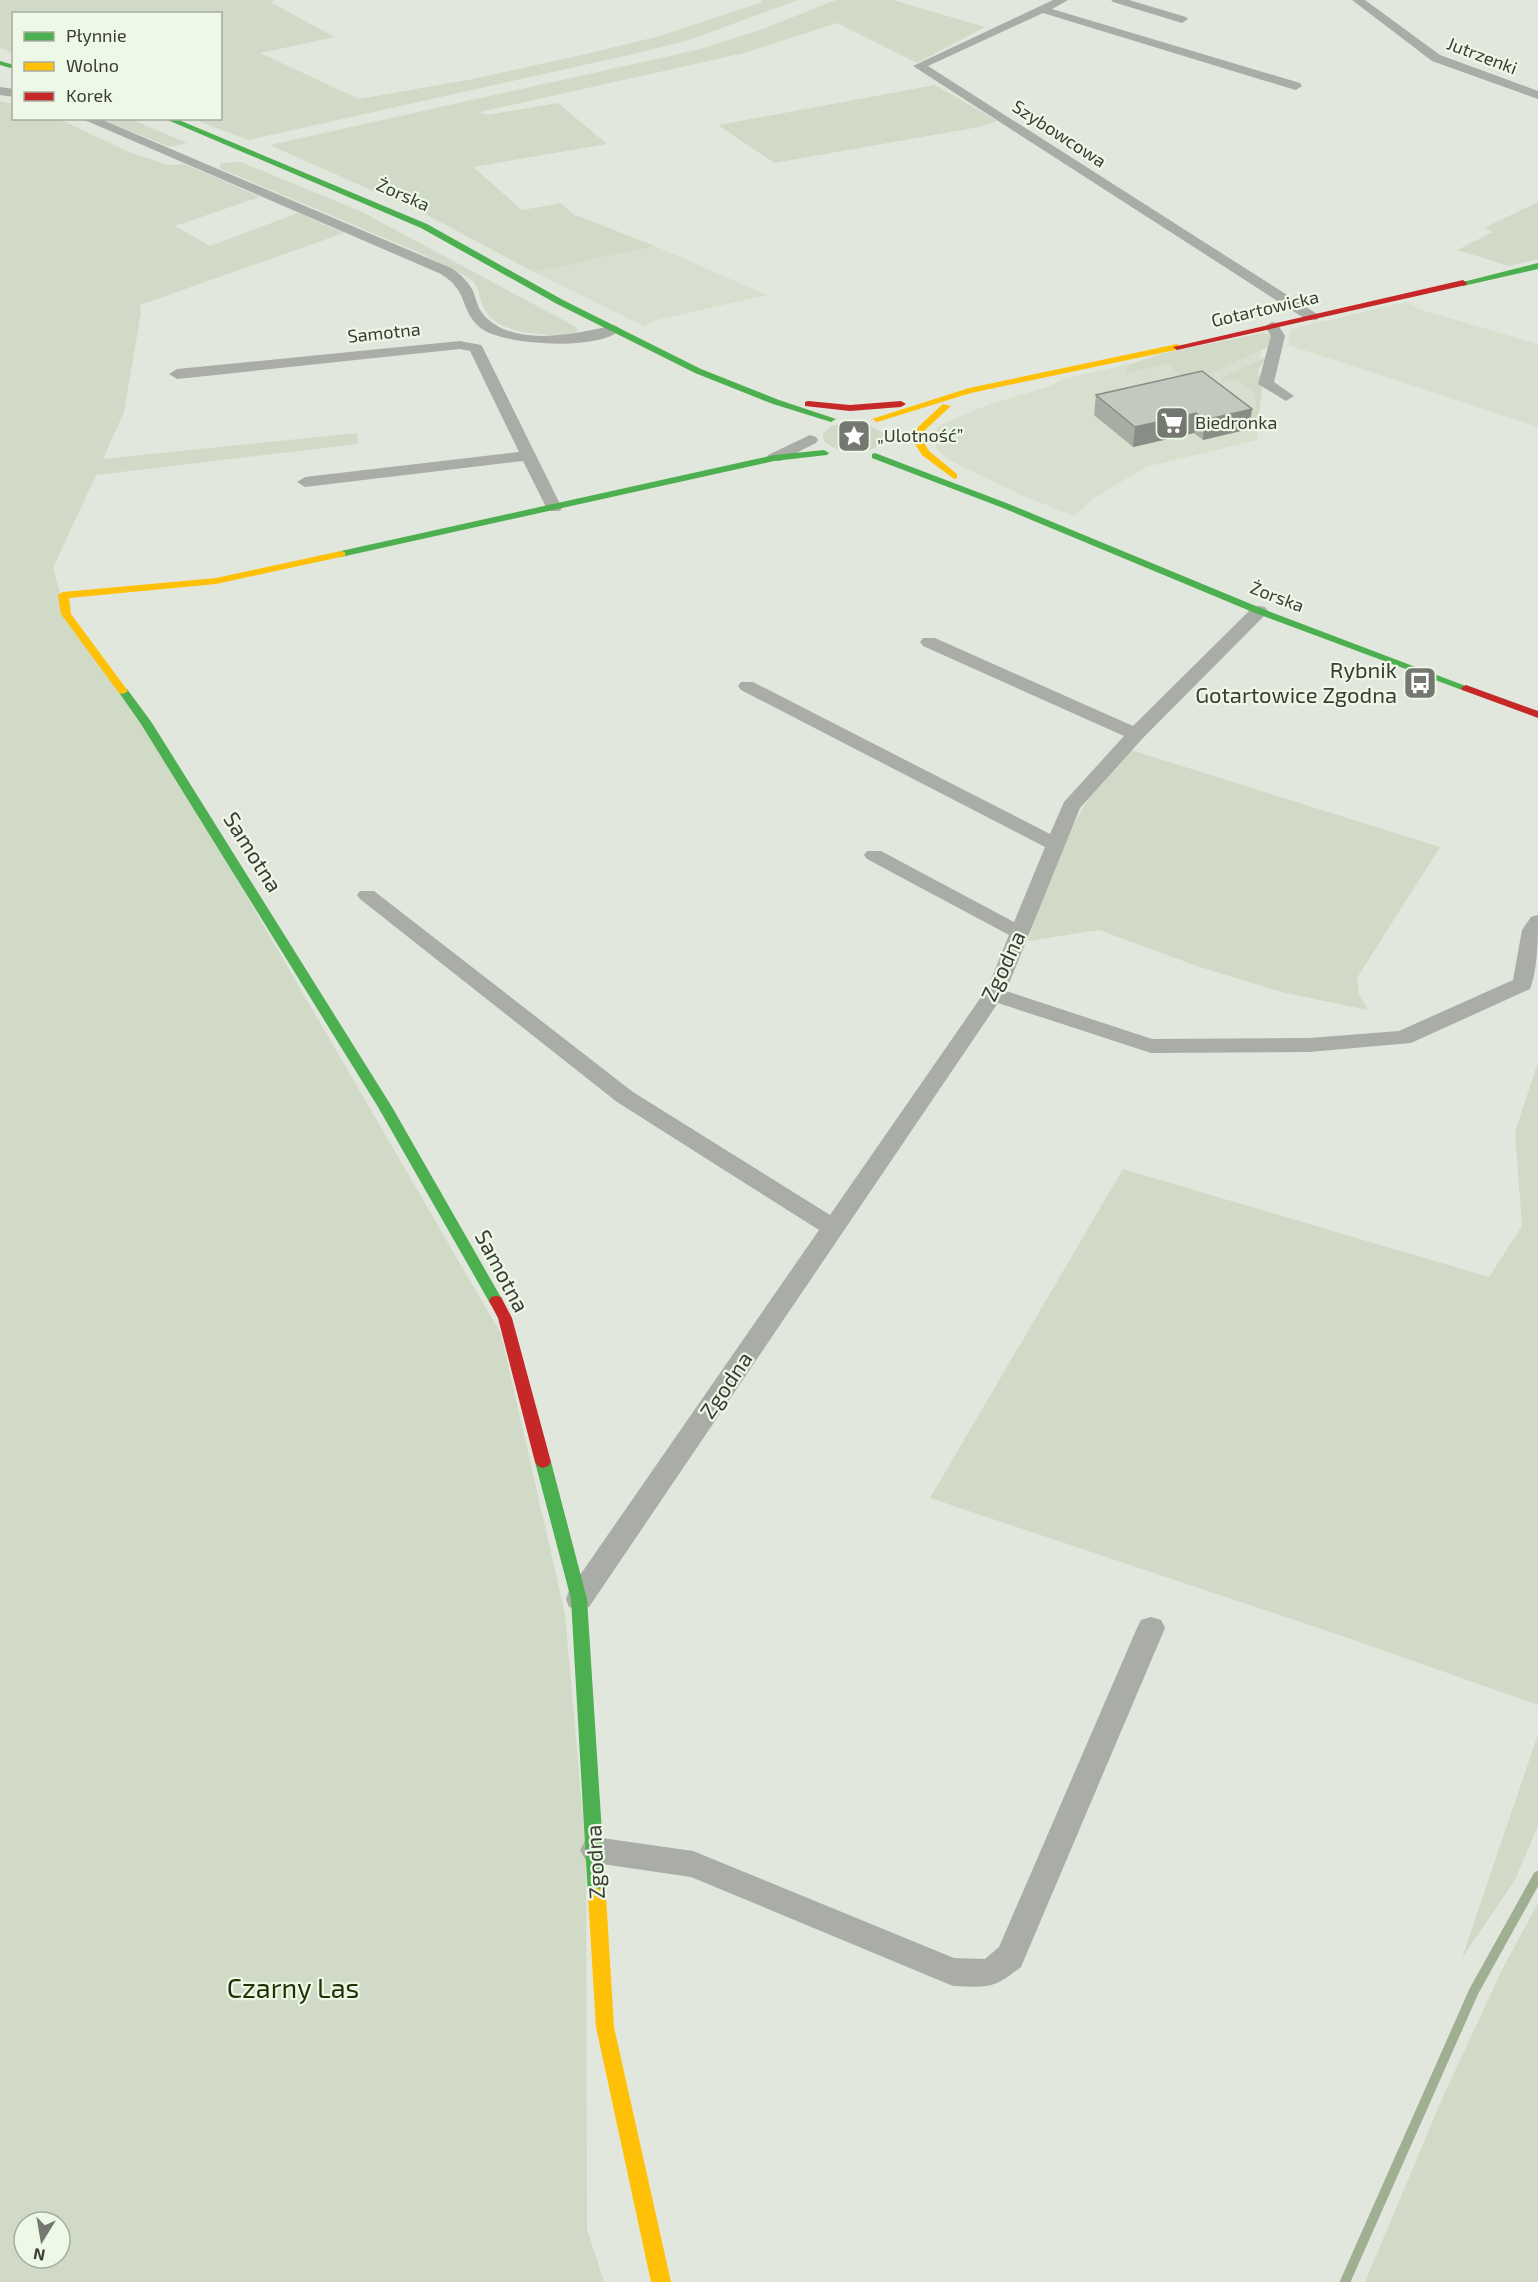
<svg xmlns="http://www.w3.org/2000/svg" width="1538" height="2282" viewBox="0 0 1538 2282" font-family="'Exo 2',sans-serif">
  <rect width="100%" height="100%" fill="#e2e7dd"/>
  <path fill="#d7e0ce" d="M655 246 767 295 653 321 645 327 534 272Z
    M1406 302 1419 309 1538 344V427L1288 345 1291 329Z
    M1263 333 1258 382 1257 440 1146 467 1094 498 1074 516 1021 495 951 461 937 449 933 434 940 425 987 405 1047 387 1064 379Z"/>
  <path fill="#d0dac7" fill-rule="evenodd" d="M0 0H275L270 2 335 37 260 53 359 99 473 79 586 54 656 37 763 2 760 0H798L689 40 633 54 248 140 193 119 220 118V14H14L13 53 0 48Z
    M836 0H893L985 27 917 63 837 23 744 53 480 112 487 115 558 103 607 144 473 167 522 210 561 203 573 214 655 246 534 272 427 215 270 145 697 50 763 29Z
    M935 85 997 121 979 127 774 163 718 125Z
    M0 101 13 104 14 118 59 119 129 152 168 165 184 164 260 197 175 226 210 246 298 213 344 233 140 305 141 313 124 412 103 459 357 433 358 444 96 475 53 568 66 614 146 723 501 1334 565 1614 586 1852 587 2229 604 2282H0ZM24 2222H60V2258H24Z
    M101 119H131L187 143 170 147Z
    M241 162 362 212 578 328 576 334C550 336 494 336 483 306 478 294 480 286 469 278L418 252 219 168 221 163Z
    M1538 202V259L1509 266 1457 250 1493 232 1484 228Z
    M1263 333 1271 334 1270 346 1213 372 1184 378 1166 363 1125 374 1128 365 1164 353Z
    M1268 356 1259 368 1258 375 1263 380 1257 430 1249 429 1233 416 1249 413 1257 409 1254 393 1237 380 1225 381 1221 378Z
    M853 422 868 424 883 433 884 440C871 457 838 455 824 441L823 433 831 426Z
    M1131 750 1440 847 1357 978 1359 994 1368 1010 1281 992 1197 966 1099 930 1028 941C1046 887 1066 826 1102 780 1110 770 1122 760 1131 750Z
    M1538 1062V1705L1351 1639 930 1498 1123 1169 1489 1277 1522 1226 1515 1132Z
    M1538 1734V1826L1515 1880 1462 1958Z
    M1538 1903V2282H1365L1442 2099 1502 1970Z"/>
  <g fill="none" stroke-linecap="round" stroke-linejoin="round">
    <path stroke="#a0af91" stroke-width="10" d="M1345 2282 1474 1991 1538 1876"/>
    <path fill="#aaada7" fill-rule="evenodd" d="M1053 0H1068L1052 9 1300 83 1302 86 1296 90 1292 89 1043 13 928 66 1317 314 1319 317 1317 320H1307L913 66Z
      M1111 0H1129L1186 17 1188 19 1182 23 1113 2Z
      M1352 0H1365L1440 55 1538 91V99L1432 61Z
      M0 87 14 89V97L0 95Z
      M80 118H98L451 268C460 274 468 281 473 291 476 298 477 306 482 313 511 349 576 334 614 325L621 329C602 351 506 346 482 329 463 314 467 300 455 286 452 281 446 278 441 274Z
      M1272 322 1277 323 1285 336 1274 382 1294 396 1286 401 1258 384 1271 336 1265 326Z
      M460 341 481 345 483 348 562 508 560 511H548L523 461 305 487 297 482 305 477 519 452 470 351 460 349 177 379 169 374 177 369Z
      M810 435 816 437 818 440 816 443 780 461H768L766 458 768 455Z
      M1259 606 1265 607 1268 611 1265 615 1143 738 1080 808 1006 991 1152 1039 1309 1038 1399 1031 1513 980 1522 930 1531 917 1538 915C1538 937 1538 970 1530 989L1411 1043 1309 1052 1151 1053 998 1003 589 1607 579 1610 569 1607 566 1599 569 1591 819 1230 617 1102 360 899 357 895 360 891H374L633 1092 830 1215 988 987 1009 935 867 859 864 855 867 851H881L1014 922 1045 847 741 690 738 686 741 682H753L1050 834 1064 802 1124 736 923 646 920 642 923 638H935L1133 726 1253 607Z
      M1151 1617 1161 1620 1165 1628 1021 1967C992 1990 988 1987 953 1986L691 1877 595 1863 585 1859 580 1850 585 1841 595 1837 693 1851 954 1958 985 1959 999 1947 1137 1628 1141 1620Z"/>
    <path fill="#4caf50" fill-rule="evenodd" d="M0 61 14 65V69L0 65Z
      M163 118H174L427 224 563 300 701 369 779 400 836 419 831 422 773 404 695 373 557 304 421 228Z
      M1538 263V269L1463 286 1459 283Z
      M824 450 829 453 827 455 774 461 341 557 336 554 341 551 774 455Z
      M875 453 1009 504 1263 609 1471 688 1466 691 1462 690 1255 613 1003 508 872 458V454Z
      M123 688 127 689 152 723 392 1107 503 1301 501 1305H491L378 1107 141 724 118 691Z
      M543 1456 548 1458 551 1462 587 1599 606 1896 603 1902 597 1904 591 1902 588 1896 571 1599 535 1462 538 1458Z"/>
    <path fill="#ffc107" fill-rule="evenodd" d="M1177 344 1181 347 1180 349 971 393 877 422 872 419 969 388Z
      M943 404 951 406 925 430 923 441 929 451 957 474V478L954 479 922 455 913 441 918 427Z
      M341 551 345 552V556L216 584 69 598 71 614 128 691 123 694 119 693 61 614 58 595 63 592 216 578Z
      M597 1888 603 1890 606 1896 614 2027 671 2282H651L596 2027 588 1896 591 1890Z"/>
    <path fill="#c62828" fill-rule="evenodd" d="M1463 280 1467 283 1466 285 1177 350 1173 347Z
      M808 401 850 405 901 401 906 404 901 407 850 411 805 406V402Z
      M1466 685 1538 711V718L1462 690 1461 688Z
      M496 1296 501 1297 512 1318 551 1462 548 1466 543 1468 538 1466 535 1462 498 1318 489 1301 491 1297Z"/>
  </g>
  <path fill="#a8ada3" d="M1096 395 1252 409 1249 429 1203 440 1194 433 1133 447 1094 415Z"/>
  <path fill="#888d85" d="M1252 409 1249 429 1203 440 1205 420Z
    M1196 413 1194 433 1133 447 1135 427Z"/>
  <path fill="#c3c9be" stroke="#888d85" stroke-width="1.5" d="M1202 371 1252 409 1205 420 1196 413 1135 427 1096 395Z"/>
  <defs>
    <symbol id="supermarket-square" viewBox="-11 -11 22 22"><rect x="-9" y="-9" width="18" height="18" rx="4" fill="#747870" stroke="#eef8e6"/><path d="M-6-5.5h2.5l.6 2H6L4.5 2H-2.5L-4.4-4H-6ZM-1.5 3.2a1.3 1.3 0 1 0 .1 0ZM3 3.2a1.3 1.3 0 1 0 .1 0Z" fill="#fff"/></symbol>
    <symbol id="sight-square" viewBox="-11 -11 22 22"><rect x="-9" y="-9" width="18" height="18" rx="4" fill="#747870" stroke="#eef8e6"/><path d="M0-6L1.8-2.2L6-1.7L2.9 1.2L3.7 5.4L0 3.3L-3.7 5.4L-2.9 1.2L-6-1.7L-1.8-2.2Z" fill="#fff"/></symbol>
    <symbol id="bus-square" viewBox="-11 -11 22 22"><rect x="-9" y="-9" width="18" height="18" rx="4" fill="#747870" stroke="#eef8e6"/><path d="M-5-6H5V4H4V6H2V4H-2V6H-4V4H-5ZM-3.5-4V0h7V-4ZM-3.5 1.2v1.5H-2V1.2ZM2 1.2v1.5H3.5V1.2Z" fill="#fff"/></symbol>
  </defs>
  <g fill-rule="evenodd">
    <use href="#supermarket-square" x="1153" y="404" width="38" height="38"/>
    <use href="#sight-square" x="835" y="417" width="38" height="38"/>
    <use href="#bus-square" x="1401" y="664" width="38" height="38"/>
  </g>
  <g text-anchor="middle" stroke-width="4.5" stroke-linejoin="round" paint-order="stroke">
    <g font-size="18" fill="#393d36" stroke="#eef8e6">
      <text transform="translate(1482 56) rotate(21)" y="6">Jutrzenki</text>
      <text transform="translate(1059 134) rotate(33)" y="6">Szybowcowa</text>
      <text transform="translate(403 195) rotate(24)" y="6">Żorska</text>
      <text transform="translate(1265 309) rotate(-13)" y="6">Gotartowicka</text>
      <text transform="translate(384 333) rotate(-6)" y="6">Samotna</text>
      <text transform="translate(1277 597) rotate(21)" y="6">Żorska</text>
    </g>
    <g font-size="18" fill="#393d36" stroke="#eef8e6" text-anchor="start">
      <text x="1195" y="429">Biedronka</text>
      <text x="877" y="442">„Ulotność”</text>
    </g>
    <g font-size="22" fill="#393d36" stroke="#eef8e6" text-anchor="end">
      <text x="1397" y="678">Rybnik<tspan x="1397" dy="25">Gotartowice Zgodna</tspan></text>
    </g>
    <g font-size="22" fill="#393d36" stroke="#eef8e6">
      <text transform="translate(253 852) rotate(58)" y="8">Samotna</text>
      <text transform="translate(1003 966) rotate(-65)" y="8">Zgodna</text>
      <text transform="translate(502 1271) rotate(62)" y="8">Samotna</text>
      <text transform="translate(726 1385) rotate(-56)" y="8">Zgodna</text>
      <text transform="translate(595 1862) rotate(-93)" y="8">Zgodna</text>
    </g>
    <g font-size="27" fill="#1f3205" stroke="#eef8e6">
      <text x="293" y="1998">Czarny Las</text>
    </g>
  </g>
  <rect x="12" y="12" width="210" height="108" fill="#eef8e6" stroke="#a6ada0" stroke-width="1.5"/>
  <rect x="24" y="32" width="30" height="9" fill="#4caf50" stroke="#a6ada0" stroke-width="1.5"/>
  <text x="66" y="42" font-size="18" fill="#393d36">Płynnie</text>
  <rect x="24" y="62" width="30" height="9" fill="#ffc107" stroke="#a6ada0" stroke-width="1.5"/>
  <text x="66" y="72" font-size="18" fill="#393d36">Wolno</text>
  <rect x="24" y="92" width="30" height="9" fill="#c62828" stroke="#a6ada0" stroke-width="1.5"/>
  <text x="66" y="102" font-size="18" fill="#393d36">Korek</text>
  <g transform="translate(42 2240) rotate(191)"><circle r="28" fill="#eef8e6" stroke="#a6ada0" stroke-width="1.5"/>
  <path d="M0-4.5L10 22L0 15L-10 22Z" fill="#747870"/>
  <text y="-9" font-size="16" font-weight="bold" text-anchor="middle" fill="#393d36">N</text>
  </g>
</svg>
